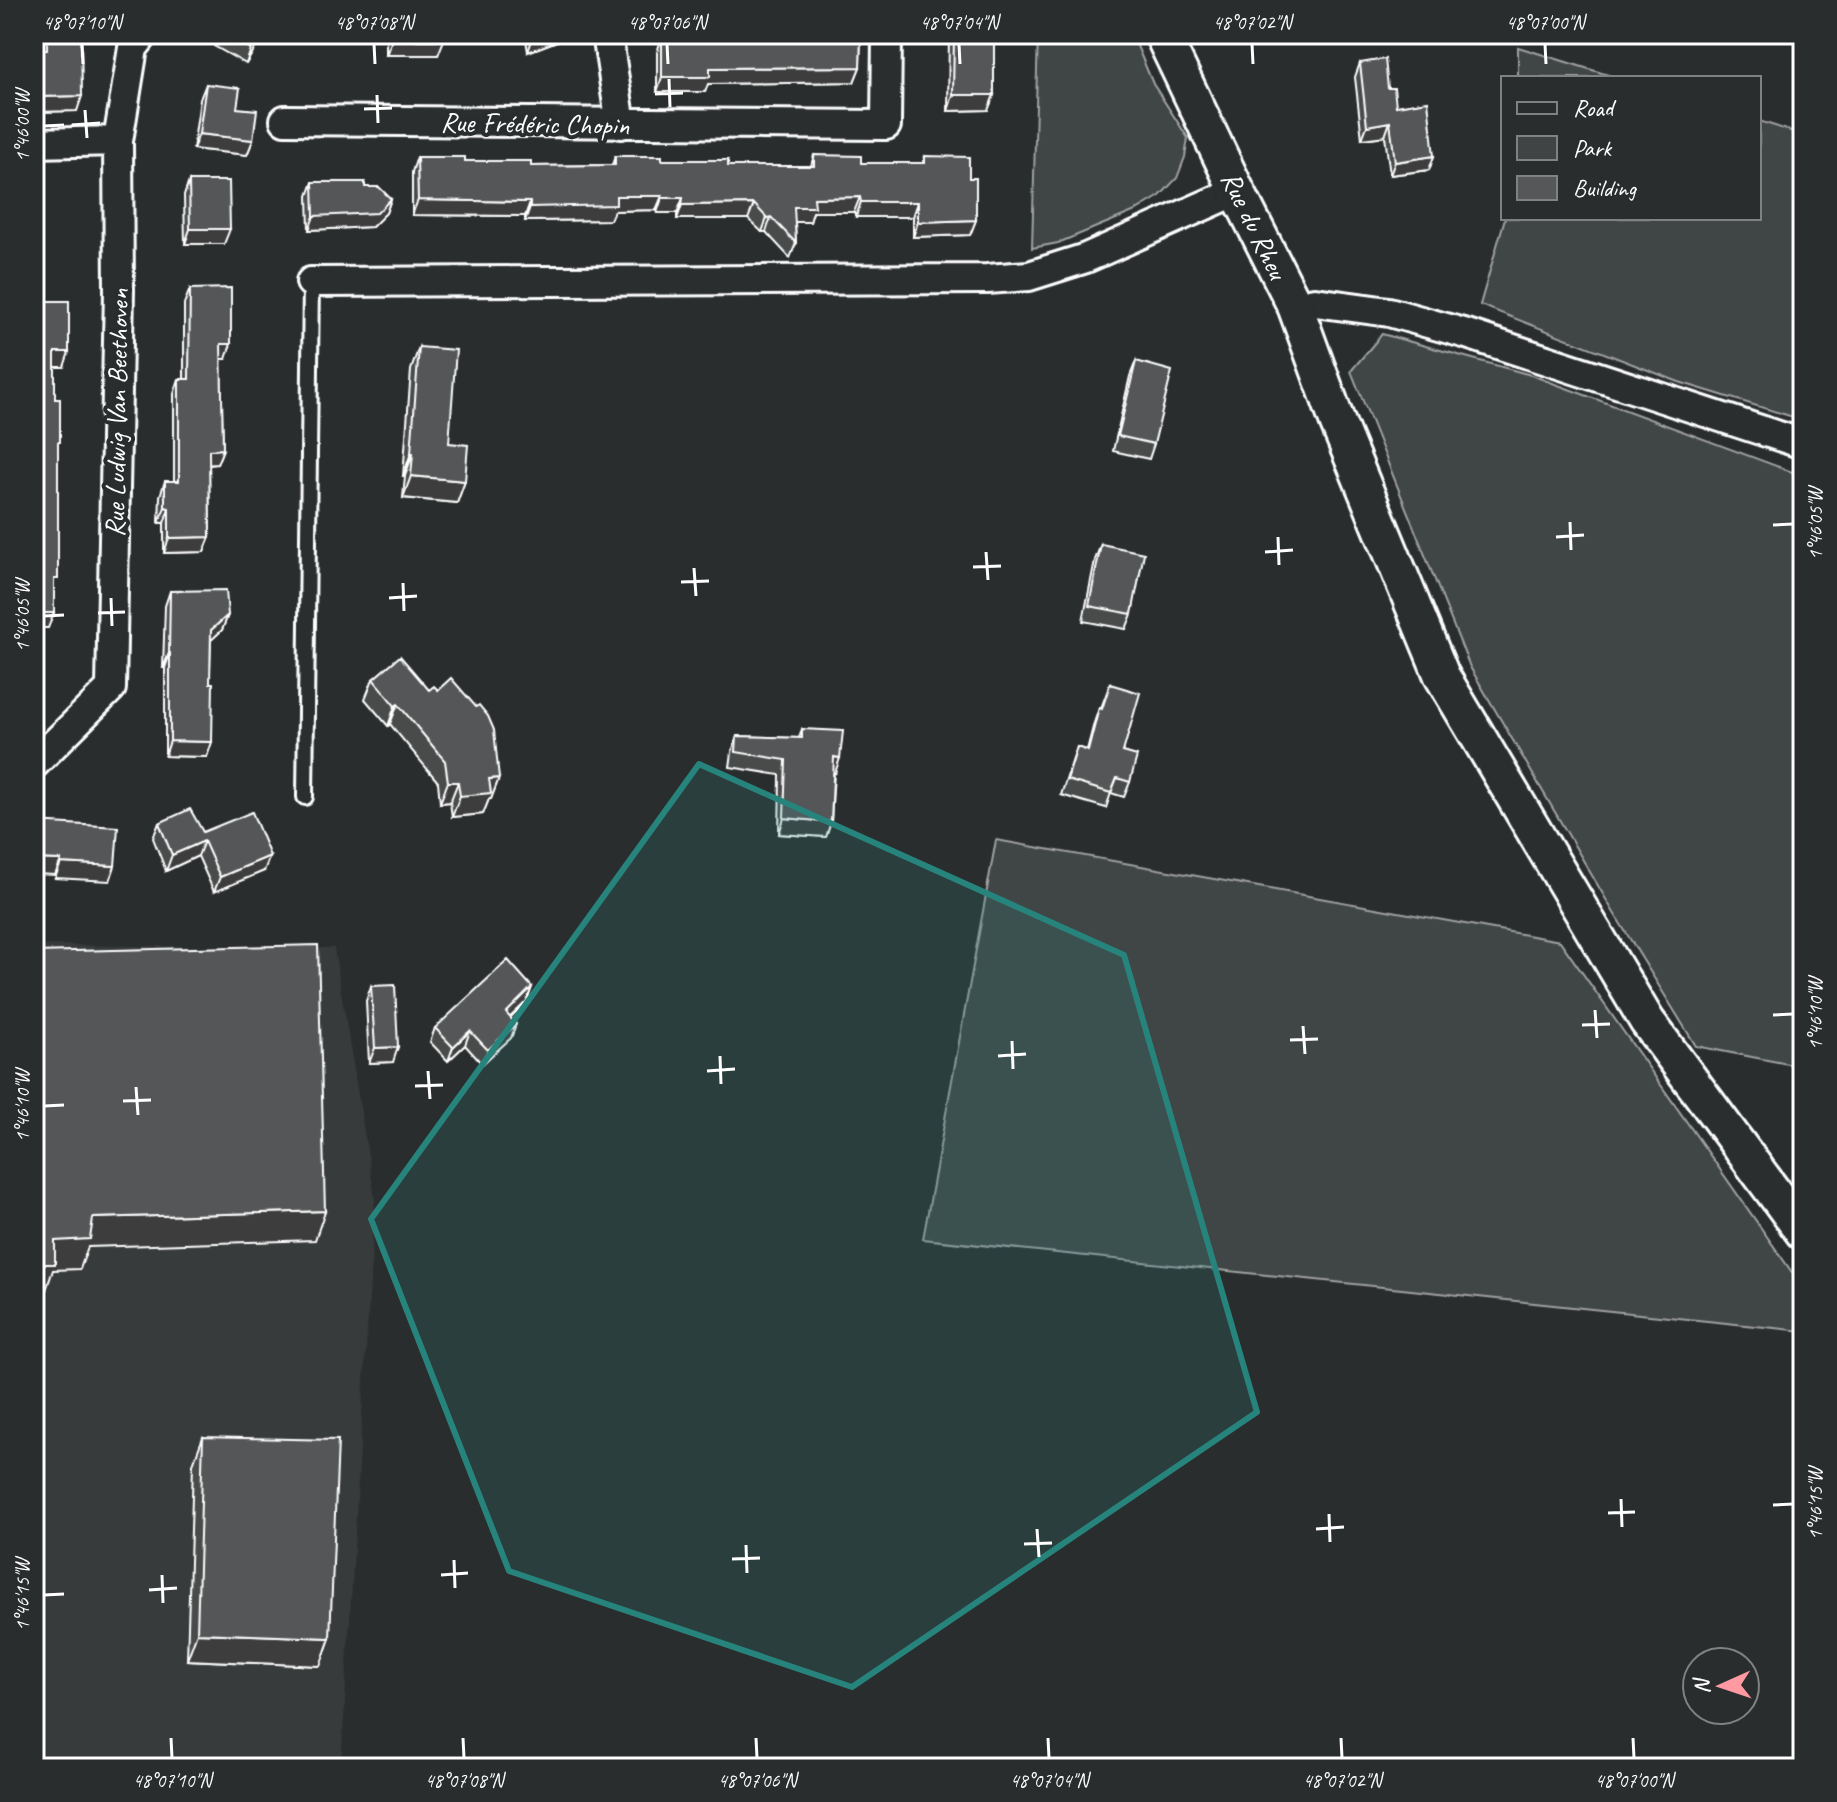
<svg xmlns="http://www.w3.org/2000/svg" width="1837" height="1802" viewBox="0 0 1837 1802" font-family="Caveat,sans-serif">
  <rect width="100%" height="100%" fill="#2a2d2e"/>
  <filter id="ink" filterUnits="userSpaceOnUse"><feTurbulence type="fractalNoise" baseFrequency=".0125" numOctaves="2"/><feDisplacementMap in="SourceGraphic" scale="16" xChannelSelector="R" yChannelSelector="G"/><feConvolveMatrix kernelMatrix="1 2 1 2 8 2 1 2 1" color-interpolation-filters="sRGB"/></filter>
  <g filter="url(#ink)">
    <path fill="#373a3b" d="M34 945 334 948 375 1198 341 1768H34Z"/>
    <path fill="#414445" stroke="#a0a2a2" stroke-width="2" d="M1038 34H1132L1153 84 1188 138 1185 157 1177 178 1160 196 1133 212 1058 243 1032 248Z
      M1518 47 1618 78H1518Z
      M1759 121 1803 135V420L1679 382 1480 305 1505 218H1759Z
      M1382 334 1531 375 1803 476V1067L1696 1046 1614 913 1470 667 1351 371Z
      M996 840 1560 941 1803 1288V1331L923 1239Z"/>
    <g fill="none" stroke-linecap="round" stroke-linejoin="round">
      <defs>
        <path id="service" d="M305 797 311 282"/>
        <path id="minor" d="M607 34 621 124
          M285 120 886 125 887 34
          M34 143 118 141
          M311 282 987 279 1029 276 1086 258 1237 191
          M1295 306 1315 302 1389 312 1467 334 1803 444
          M34 764 111 688 119 291 118 141 133 48 144 34"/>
        <path id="tertiary" d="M1162 34 1237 191 1295 306 1337 421 1442 676 1647 1021 1803 1232"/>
      </defs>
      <use href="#service" stroke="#fff" stroke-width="20"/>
      <use href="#minor" stroke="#fff" stroke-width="34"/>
      <use href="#tertiary" stroke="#fff" stroke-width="40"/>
      <use href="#service" stroke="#2a2d2e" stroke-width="14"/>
      <use href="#minor" stroke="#2a2d2e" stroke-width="28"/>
      <use href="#tertiary" stroke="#2a2d2e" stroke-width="34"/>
    </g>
    <path fill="#494b4c" stroke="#fff" stroke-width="2" d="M41 34H81L77 111 34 112V51L41 50Z
      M218 34H263L246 64 214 46Z
      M386 34H444L438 55H386Z
      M525 34H567L565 38 528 52Z
      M708 34H861L860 67 854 82 708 84 705 92H657V52L662 37H707Z
      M949 34H994V95L988 110 948 111Z
      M1360 63 1388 88 1396 106 1434 156 1429 170 1390 175 1385 136 1362 139 1355 77Z
      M206 84 237 108 253 140 247 155 193 149 200 99Z
      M814 155 861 163H923L925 156 969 178 976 220 970 235 913 237V217H856L854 212H813L810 222H795L796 243 790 258 766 232H762L748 219H677V213H657L656 210 614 211 610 220 525 221V216L412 215V172L417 157 531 166 612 165 615 156 728 166H811Z
      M189 181 224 244H185L184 196Z
      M313 182 365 187 391 199 386 213 372 227 309 230 308 196Z
      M190 289 226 359H221L223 449 217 464 209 465 210 537 204 552 164 553V523H159L160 496 165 481H174V394L179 379H184V304Z
      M419 347 449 443 465 481 457 503 403 498 405 476H403L411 370Z
      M1136 361 1154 444 1149 459 1113 451 1130 376Z
      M1101 544 1132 614 1126 629 1083 621 1095 560Z
      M170 591 228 615 222 630 211 640 207 757 165 756V668H163L165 606Z
      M373 679 499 778 491 799H489L483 814 452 817 450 802 440 803 438 782 390 724 388 726 365 699Z
      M1110 684 1130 782 1124 797 1111 793 1106 808 1061 795 1077 747 1087 750 1094 723 1099 708H1101Z
      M802 729 835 773H834L831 822 826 837 779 834 780 775 730 767 732 752 737 736 799 738Z
      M159 823 203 832 264 871 214 892 198 856 166 871 153 838Z
      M371 986 393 1062 369 1063 366 1001Z
      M532 987 527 1001 510 1018 516 1024 511 1038 482 1064 465 1045 448 1061 430 1042 435 1028Z
      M203 1437 330 1638 320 1666 187 1660 193 1464Z"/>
    <path fill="#3c3d3e" stroke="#fff" stroke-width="2" d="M260 34H263L246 64 251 49Z
      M540 34H567L565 38 528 52 533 37Z
      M392 40H444L438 55H386Z
      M860 67 854 82 708 84 705 92H657L662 77 710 68Z
      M953 95H994L988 110 948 111Z
      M82 96 77 111 34 112V101L36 97Z
      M1390 122 1385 136 1362 139 1367 126Z
      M199 134 253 140 247 155 193 149Z
      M1434 156 1429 170 1390 175 1395 162Z
      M616 196H662L656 210 614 211 610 220 525 221 530 207Z
      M860 197 854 212H813L810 222H789L794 207 814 198Z
      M662 198H683L677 213H657Z
      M391 199 386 213 372 227 309 230 314 216Z
      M418 200 530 202 525 216 412 215Z
      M861 202H918L913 217H856Z
      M754 204 748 219H677L682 205Z
      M771 217 766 232H762L767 218Z
      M976 220 970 235 913 237 918 222Z
      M190 229H230L224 244H185Z
      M221 344H231L226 359H216Z
      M55 352H69L64 367H50Z
      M223 449 217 464 203 465 209 450Z
      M411 453H413L405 476H403Z
      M411 476 465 481 457 503 403 498Z
      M165 507 169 508 164 523H159Z
      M210 537 204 552 164 553 169 538Z
      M34 613H54L48 628H34Z
      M228 615 222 630 206 645 211 630Z
      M169 653H170L165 668H163Z
      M398 704 390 724 388 726 395 706Z
      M170 741 212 742 207 757 165 756Z
      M834 757 840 758 835 773 829 772Z
      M499 778 491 799H489L483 814 452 817 460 796 489 779Z
      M448 782H458L450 802 440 803Z
      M784 818 831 822 826 837 779 834Z
      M204 841 198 856 166 871 172 855Z
      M270 856 264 871 214 892 220 877Z
      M34 859 61 860 55 875 34 874Z
      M61 863 115 866 110 881 55 878Z
      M532 987 527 1001 500 1027 506 1013Z
      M516 1024 511 1038 482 1064 488 1050Z
      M470 1031 465 1045 448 1061 453 1047Z
      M398 1047 393 1062 369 1063 375 1048Z
      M325 1211 315 1240 88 1247 80 1269 53 1270 45 1293H34V1264L55 1241 93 1218Z
      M197 1633 330 1638 320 1666 187 1660Z"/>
    <path fill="#555758" stroke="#fff" stroke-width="2" d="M47 34H81L82 96 36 97 34 50H47Z
      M225 34H260L251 49Z
      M392 34H444V40H392Z
      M710 34H861L860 67 710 68V77H662V37H710Z
      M954 34H994V95H953Z
      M1385 59 1388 88H1394L1396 106 1428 101 1434 156 1395 162 1390 122 1367 126 1360 63Z
      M206 84 240 88 237 108 257 110 253 140 199 134Z
      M814 155 861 156V163H925V156L969 157V178H976V220L918 222V202H861L860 197 814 198 815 207H794L796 243 771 217 767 218 754 204 682 205 683 198H662V196H616V205L530 207V202L418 200 417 157H465V161H531V166L615 165V156H662V160H728V166H814Z
      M189 181H229L230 229H190Z
      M313 182H365V187H379L391 199 377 213 314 216Z
      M231 288V344H221L223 449 209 450 210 537 169 538V508L165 507V481H179V379H189L190 289Z
      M34 301H69V352H55V399H60V442H58V579H54V613H34Z
      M419 347 456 350 449 443 468 445 465 481 411 476 413 453H411Z
      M1136 361 1172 371 1154 444 1118 436Z
      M1101 544 1144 553 1132 614 1089 606Z
      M226 590 228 615 211 630 210 683H213L212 742 170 741V653H169L170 591Z
      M400 656 429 690 434 686 438 690 451 678 476 707 479 705 488 716 494 730 499 778 489 779 491 793 460 796 458 782H448L445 761 398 704 395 706 373 679Z
      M1110 684 1140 693 1123 752 1137 756 1130 782 1117 778 1111 793 1067 780 1077 747 1088 751 1099 708 1102 709Z
      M802 729 843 731 840 758 834 757 831 822 784 818 786 760 736 752 737 736 802 738Z
      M190 809 203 832 252 812 270 856 220 877 204 841 172 855 159 823Z
      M34 822 118 827 115 866 61 863V860L34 859Z
      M318 945 325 1211 93 1218 90 1239 55 1241V1264H34V952Z
      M508 960 532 987 506 1013 516 1024 488 1050 470 1031 453 1047 435 1028Z
      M395 985 398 1047 375 1048 371 986Z
      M203 1437 338 1440 330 1638 197 1633Z"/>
  </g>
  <path fill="#27847c" fill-opacity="0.2" stroke="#27847c" stroke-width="6" stroke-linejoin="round" d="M699 764 1124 955 1257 1412 852 1687 509 1571 371 1219Z"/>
  <path fill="none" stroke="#fff" stroke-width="3" d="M82 44 83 64M374 44 375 64M667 44 668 64M959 44 960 64M1252 44 1253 64M1545 44 1546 64M669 79 670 107M655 94 683 93M377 95 378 123M364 109 392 108M85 110 87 138M72 125 100 123M44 126 64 125M1570 522 1571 550M1773 525 1793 524M1278 537 1279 565M1556 537 1584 535M986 552 988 580M1265 552 1293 550M973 567 1001 566M694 568 696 596M681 582 709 581M403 583 404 611M111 598 112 626M389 598 417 596M98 613 125 612M44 616 64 615M1595 1010 1597 1038M1773 1015 1793 1014M1582 1025 1610 1024M1303 1026 1305 1054M1290 1040 1318 1039M1012 1041 1013 1069M720 1056 721 1084M998 1056 1026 1054M428 1071 430 1099M707 1071 735 1069M415 1086 443 1085M136 1087 138 1115M123 1101 151 1100M44 1106 64 1105M1621 1499 1622 1527M1773 1505 1793 1504M1608 1513 1635 1512M1329 1514 1330 1542M1037 1529 1039 1557M1316 1529 1344 1527M1024 1544 1052 1543M746 1545 747 1573M732 1559 760 1558M454 1560 455 1588M162 1575 163 1603M441 1575 468 1573M149 1590 177 1588M44 1595 64 1594M171 1738 172 1758M463 1738 464 1758M756 1738 757 1758M1048 1738 1049 1758M1341 1738 1342 1758M1633 1738 1634 1758"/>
  <g text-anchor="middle" stroke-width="8" stroke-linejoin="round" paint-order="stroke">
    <g font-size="28" fill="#fff" stroke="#2a2d2e">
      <text transform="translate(535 123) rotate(1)" y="10">Rue Frédéric Chopin</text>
      <text transform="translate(1255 225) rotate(64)" y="10">Rue du Rheu</text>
      <text transform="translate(116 413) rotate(-89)" y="10">Rue Ludwig Van Beethoven</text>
    </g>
  </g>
  <rect width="1837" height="1802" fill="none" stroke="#2a2d2e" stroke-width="88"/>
  <rect x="1501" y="76" width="260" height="144" fill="#2a2d2e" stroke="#7f8182" stroke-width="2"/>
  <rect x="1517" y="102" width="40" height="12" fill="#2a2d2e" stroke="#7f8182" stroke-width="2"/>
  <text x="1573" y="116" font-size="24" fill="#ffffff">Road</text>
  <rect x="1517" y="136" width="40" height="24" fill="#414445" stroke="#7f8182" stroke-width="2"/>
  <text x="1573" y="156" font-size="24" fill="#ffffff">Park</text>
  <rect x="1517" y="176" width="40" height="24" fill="#555758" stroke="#7f8182" stroke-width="2"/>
  <text x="1573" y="196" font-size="24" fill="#ffffff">Building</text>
  <g transform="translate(1721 1686) rotate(267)"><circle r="38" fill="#2a2d2e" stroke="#7f8182" stroke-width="2"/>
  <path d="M0-6L14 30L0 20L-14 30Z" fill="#ff9aa2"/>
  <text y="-12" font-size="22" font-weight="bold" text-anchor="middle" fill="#ffffff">N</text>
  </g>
  <rect x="44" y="44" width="1749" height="1714" fill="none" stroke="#fff" stroke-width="3"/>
  <g font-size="20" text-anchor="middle" fill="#fff">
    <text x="82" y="29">48°07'10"N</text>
    <text x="374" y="29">48°07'08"N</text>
    <text x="667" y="29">48°07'06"N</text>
    <text x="959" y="29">48°07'04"N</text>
    <text x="1252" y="29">48°07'02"N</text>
    <text x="1545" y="29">48°07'00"N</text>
    <text transform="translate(22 126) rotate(-90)" y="7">1°46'00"W</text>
    <text transform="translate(1815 524) rotate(-90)" y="7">1°46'05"W</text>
    <text transform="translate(22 616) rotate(-90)" y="7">1°46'05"W</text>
    <text transform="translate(1815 1014) rotate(-90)" y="7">1°46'10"W</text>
    <text transform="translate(22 1106) rotate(-90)" y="7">1°46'10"W</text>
    <text transform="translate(1815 1504) rotate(-90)" y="7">1°46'15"W</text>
    <text transform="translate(22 1595) rotate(-90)" y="7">1°46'15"W</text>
    <text x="172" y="1787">48°07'10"N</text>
    <text x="464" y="1787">48°07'08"N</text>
    <text x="757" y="1787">48°07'06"N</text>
    <text x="1049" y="1787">48°07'04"N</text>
    <text x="1342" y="1787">48°07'02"N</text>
    <text x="1634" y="1787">48°07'00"N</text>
  </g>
</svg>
